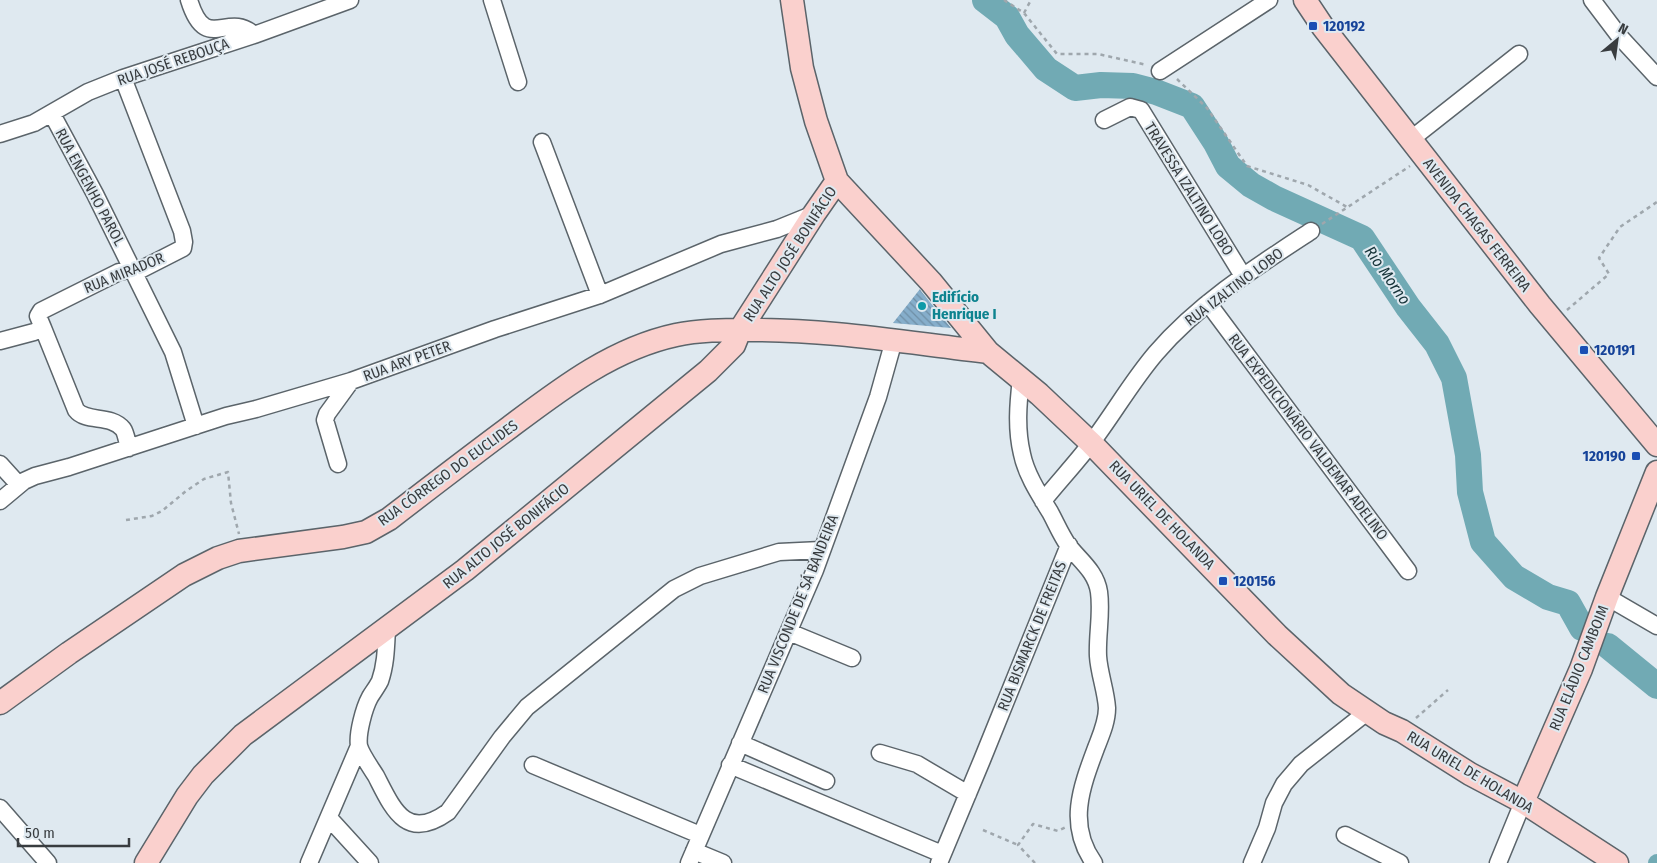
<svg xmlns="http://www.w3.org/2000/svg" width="1657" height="863" viewBox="0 0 1657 863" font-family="'Fira Sans Condensed',sans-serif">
  <defs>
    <pattern id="building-back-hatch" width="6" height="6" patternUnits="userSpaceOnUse" patternTransform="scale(1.25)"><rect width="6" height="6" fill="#86aecb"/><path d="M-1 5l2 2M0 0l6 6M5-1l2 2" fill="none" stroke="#6f8fa6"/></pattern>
  </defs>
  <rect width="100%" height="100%" fill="#dfe9f0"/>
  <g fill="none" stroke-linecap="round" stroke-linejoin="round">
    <path stroke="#71aab4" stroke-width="16" d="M1656 863 1657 862"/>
    <path stroke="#71aab4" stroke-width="26" d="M985 0 1007 17 1017 35 1046 69 1075 88 1101 85 1133 86 1156 92 1192 106 1216 143 1228 166 1251 185 1274 198 1362 238 1408 307 1437 344 1454 378 1468 455 1470 492 1483 542 1514 577 1548 597 1568 603 1582 628
      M1608 646 1657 686"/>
  </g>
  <path fill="url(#building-back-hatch)" d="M920 289 921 291 951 328 893 323Z"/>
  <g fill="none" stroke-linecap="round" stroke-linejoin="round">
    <defs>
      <path id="street" d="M189 0C206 55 227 10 254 35
        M492 0 518 82
        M1592 0 1620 37 1657 77
        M1160 71 1269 0
        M52 114 95 194 173 352 196 426
        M1104 120 1130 107 1141 110 1243 276
        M0 134 34 123 88 92 123 78 254 35 350 0
        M1410 140 1519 54
        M542 142 600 295
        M1208 303 1408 571
        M43 328 76 410C86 423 111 414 123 429 126 433 127 442 129 448
        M0 341 34 332 43 328 38 316 41 311 119 272 128 270 134 273 183 248 184 242 182 231 123 78
        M1021 379C1018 404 1016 429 1022 454 1026 474 1039 494 1050 512 1056 523 1061 535 1068 545 1079 560 1096 571 1099 592 1102 613 1097 635 1098 656 1099 673 1106 691 1107 708 1107 722 1101 735 1096 748 1081 788 1067 825 1094 863
        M0 464 19 485
        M338 464 325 420 327 414 351 381
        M0 501 24 481 35 476 69 467 226 416 256 409 351 381 495 329 600 295 721 244 777 229 814 214
        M1043 501C1059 481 1077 462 1092 442 1114 413 1132 381 1156 353 1199 303 1256 267 1311 231
        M1607 597 1657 626
        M387 628C386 646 386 664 380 681 377 687 373 692 370 697 364 708 357 734 359 746 361 754 371 768 376 776 393 809 406 842 448 812L502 737 527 707 674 589 700 576 779 552 821 550
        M789 632 852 658
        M740 743 826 781
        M880 753 917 764 968 794
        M533 765 700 835
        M730 765 942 854
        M0 808 48 863
        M329 818 370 863
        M1345 835 1400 863
        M694 851 723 863
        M309 863 359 746
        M689 863 815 570 878 397 894 340
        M939 863 982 760 1069 545
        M1252 863 1267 828 1274 803 1284 784 1301 764 1367 712
        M1498 863 1523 802"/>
      <path id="secondary" d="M792 0 802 68 816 121 837 181 931 282 988 352 1039 394 1091 443 1277 635 1341 694 1384 723 1402 731 1470 774 1523 802 1617 863
        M1305 0 1323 27 1540 305 1657 445
        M0 703 69 653 184 575 218 558 239 551 343 537 366 532 389 519C428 489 467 459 506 430 558 391 611 349 676 335 699 330 724 330 747 330 828 329 908 343 988 352
        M1523 802 1581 669 1607 597 1657 472
        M146 863 187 796 203 775 243 735 465 570 708 371 734 345 740 330 814 214 837 181"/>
    </defs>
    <use href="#street" stroke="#5b646a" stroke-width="19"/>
    <use href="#secondary" stroke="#5b646a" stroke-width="25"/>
    <path stroke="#9fa7ad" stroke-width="2.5" stroke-dasharray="4 4" stroke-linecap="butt" d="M1004 0 1024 13 1057 54H1098L1147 65
      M1024 13 1031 0
      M1177 79 1207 108 1247 166 1308 185 1347 207
      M1322 224 1410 166
      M1567 310 1609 274 1599 258 1620 227 1657 202
      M126 520 152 516 162 511 186 491 204 479 228 472 231 503 239 534
      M1416 718 1448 690
      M983 830 1018 845
      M1035 863 1018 845 1033 824 1058 831 1066 827"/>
    <use href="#street" stroke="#fff" stroke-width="16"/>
    <use href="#secondary" stroke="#fad0cd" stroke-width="22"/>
  </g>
  <g fill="#1a4fb4" stroke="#dfe9f0" stroke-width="2">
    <rect x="1308" y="21" width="10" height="10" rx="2.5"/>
    <rect x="1579" y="345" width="10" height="10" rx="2.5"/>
    <rect x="1631" y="451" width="10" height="10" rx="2.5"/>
    <rect x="1218" y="576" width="10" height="10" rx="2.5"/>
  </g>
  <circle fill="#0f9aa8" stroke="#dfe9f0" stroke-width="2" cx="922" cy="306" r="5"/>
  <g text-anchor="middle" stroke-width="4" stroke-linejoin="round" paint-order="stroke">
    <g font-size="15" font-weight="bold" fill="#164399" stroke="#dfe9f0" text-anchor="start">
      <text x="1323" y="31">120192</text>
      <text x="1594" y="355">120191</text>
      <text x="1626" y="461" text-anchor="end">120190</text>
      <text x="1233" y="586">120156</text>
    </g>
    <g font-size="15" fill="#383c3f" stroke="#dfe9f0">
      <text transform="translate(173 62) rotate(-19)" y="5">RUA JOSÉ REBOUÇA</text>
      <text transform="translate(90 187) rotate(62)" y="5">RUA ENGENHO PAROL</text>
      <text transform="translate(1189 189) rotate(58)" y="5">TRAVESSA IZALTINO LOBO</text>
      <text transform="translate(1477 225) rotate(52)" y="5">AVENIDA CHAGAS FERREIRA</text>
      <text transform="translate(790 254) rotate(-57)" y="5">RUA ALTO JOSÉ BONIFÁCIO</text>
      <text transform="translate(124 273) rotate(-22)" y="5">RUA MIRADOR</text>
      <text transform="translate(1234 287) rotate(-37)" y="5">RUA IZALTINO LOBO</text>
      <text transform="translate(407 361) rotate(-20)" y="5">RUA ARY PETER</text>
      <text transform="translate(1308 437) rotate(53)" y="5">RUA EXPEDICIONÁRIO VALDEMAR ADELINO</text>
      <text transform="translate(448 473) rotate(-36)" y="5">RUA CÓRREGO DO EUCLIDES</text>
      <text transform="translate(1162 515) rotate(46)" y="5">RUA URIEL DE HOLANDA</text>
      <text transform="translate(506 536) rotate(-39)" y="5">RUA ALTO JOSÉ BONIFÁCIO</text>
      <text transform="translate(798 604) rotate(-68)" y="5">RUA VISCONDE DE SÁ BANDEIRA</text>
      <text transform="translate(1032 636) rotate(-68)" y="5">RUA BISMARCK DE FREITAS</text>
      <text transform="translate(1579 668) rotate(-68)" y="5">RUA ELÁDIO CAMBOIM</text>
      <text transform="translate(1470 772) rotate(31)" y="5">RUA URIEL DE HOLANDA</text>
    </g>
    <g font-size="15" font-weight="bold" fill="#0d838f" stroke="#dfe9f0" text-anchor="start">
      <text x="932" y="302">Edifício<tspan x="932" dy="17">Henrique I</tspan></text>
    </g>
    <g font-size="16" font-style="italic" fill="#153338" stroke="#dfe9f0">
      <text transform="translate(1388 275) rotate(55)" y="6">Rio Morno</text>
    </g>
  </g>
  <g transform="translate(1617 40) rotate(29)" stroke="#dfe9f0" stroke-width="4" paint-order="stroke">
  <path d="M0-4L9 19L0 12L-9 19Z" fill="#383c3f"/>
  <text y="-8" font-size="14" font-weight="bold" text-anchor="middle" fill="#383c3f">N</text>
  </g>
  <path d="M18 838v8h111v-8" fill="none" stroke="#383c3f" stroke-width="2.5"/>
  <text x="25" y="838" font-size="15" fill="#383c3f" stroke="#dfe9f0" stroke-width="4" paint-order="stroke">50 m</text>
</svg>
